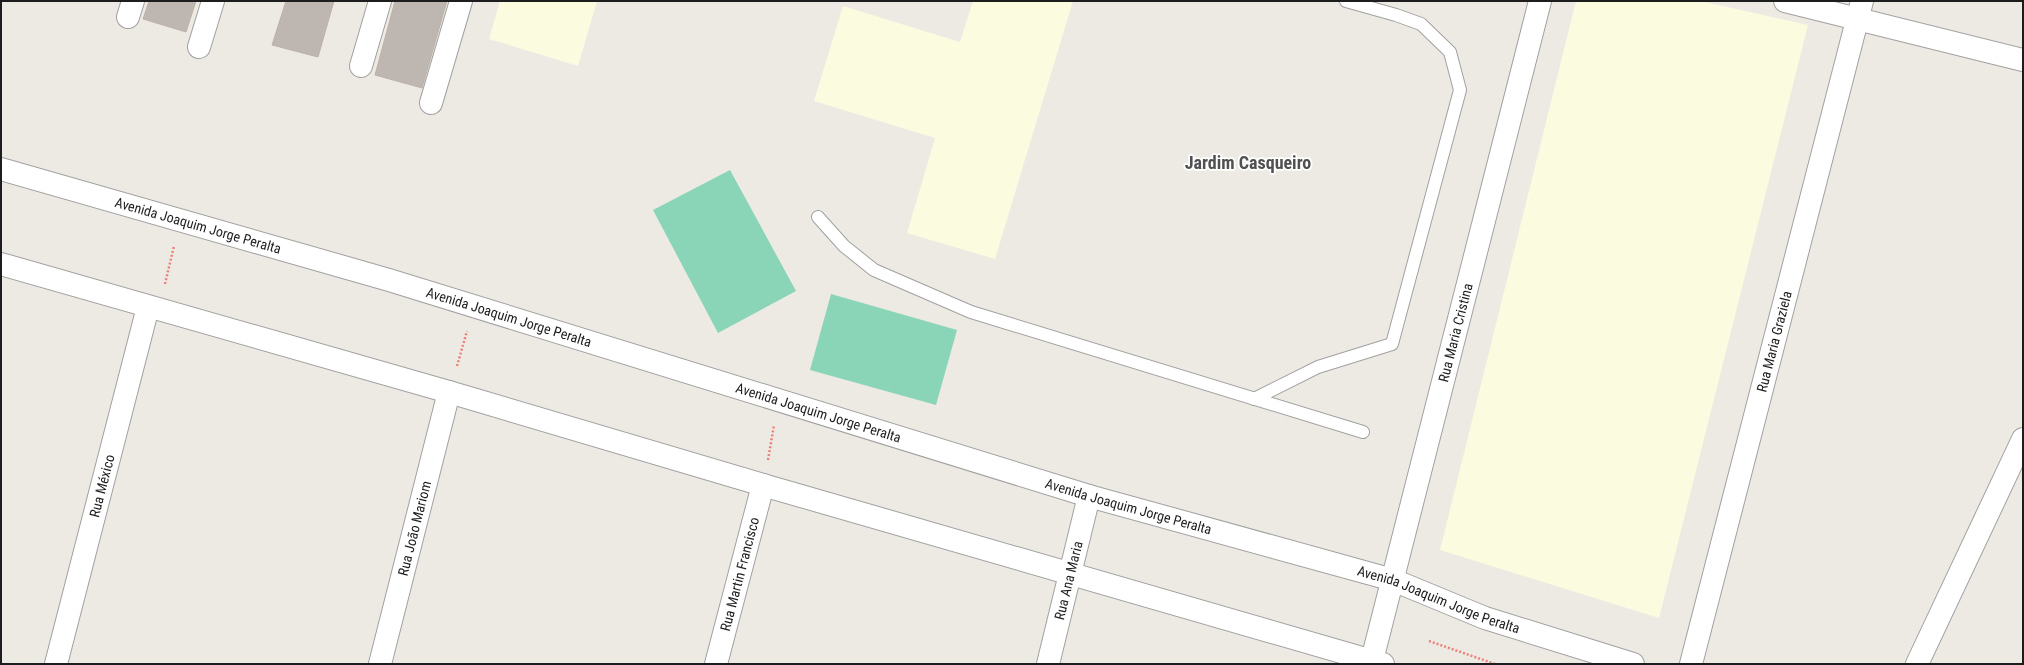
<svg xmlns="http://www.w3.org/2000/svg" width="2024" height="665" viewBox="0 0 2024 665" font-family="'Roboto Condensed',sans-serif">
  <rect width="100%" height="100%" fill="#edeae4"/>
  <path fill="#fbfbdf" d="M500 1H597L578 66 489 39Z
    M973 1H1073L995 259 907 233 935 138 814 101 843 6 960 42Z
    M1576 1H1700L1808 25 1659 618 1440 550Z"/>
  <path fill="#8ad5b7" d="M730 170 796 291 718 333 653 210Z
    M831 294 957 330 936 405 810 370Z"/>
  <path fill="#bdb6b1" stroke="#beb1a8" d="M149 1H196L186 32 143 19Z
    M286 1H334L318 57 272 45Z
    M395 1H447L422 88 375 75Z"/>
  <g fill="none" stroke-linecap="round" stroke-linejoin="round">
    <defs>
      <path id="service" d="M818 217 844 246 874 270 971 312 1363 432
        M1254 399 1318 367 1392 344 1460 90 1450 52 1421 24 1396 15 1346 1"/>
      <g id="minor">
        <path d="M1785 1 2023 60"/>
        <path d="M128 17 133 1"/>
        <path d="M199 47 213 1"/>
        <path d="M361 66 380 1"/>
        <path d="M431 103 461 1"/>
        <path id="s1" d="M56 664 148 307"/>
        <path id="s2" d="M380 664 449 392"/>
        <path id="s3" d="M716 664 763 485"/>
        <path id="s4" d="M1048 664 1089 496"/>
        <path id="s5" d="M1371 664 1540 1"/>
        <path id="s6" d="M1691 664 1862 1"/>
        <path d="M1917 664 2023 439"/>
      </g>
      <g id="tertiary">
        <path id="s7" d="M1 169 389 280 1089 496 1393 580 1485 618 1633 664"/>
        <path d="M1 264 449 392 763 485 1383 664"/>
      </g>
    </defs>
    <use href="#service" stroke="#a1a1a1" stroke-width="14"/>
    <use href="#minor" stroke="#a1a1a1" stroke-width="24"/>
    <use href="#tertiary" stroke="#a1a1a1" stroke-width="24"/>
    <path stroke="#eb8278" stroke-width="2.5" stroke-dasharray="2 2" stroke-linecap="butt" d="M165 284 174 246
      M457 366 467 331
      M768 460 774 425
      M1429 641 1495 664"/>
    <use href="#service" stroke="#fff" stroke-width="12"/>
    <use href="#minor" stroke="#fff" stroke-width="22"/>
    <use href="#tertiary" stroke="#fff" stroke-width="22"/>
  </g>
  <g text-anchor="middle" stroke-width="3.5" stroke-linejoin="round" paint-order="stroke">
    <g font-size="14" fill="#1d1d1d" stroke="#fff">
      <text dy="5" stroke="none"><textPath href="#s7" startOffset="205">Avenida Joaquim Jorge Peralta</textPath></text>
      <text dy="5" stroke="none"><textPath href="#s7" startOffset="529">Avenida Joaquim Jorge Peralta</textPath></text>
      <text dy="5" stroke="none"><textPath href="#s5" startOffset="342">Rua Maria Cristina</textPath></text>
      <text dy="5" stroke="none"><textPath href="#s6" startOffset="333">Rua Maria Graziela</textPath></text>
      <text dy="5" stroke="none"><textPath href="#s7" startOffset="853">Avenida Joaquim Jorge Peralta</textPath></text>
      <text dy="5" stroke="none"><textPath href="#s1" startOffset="184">Rua México</textPath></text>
      <text dy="5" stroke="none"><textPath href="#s7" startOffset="1177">Avenida Joaquim Jorge Peralta</textPath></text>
      <text dy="5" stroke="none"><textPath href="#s2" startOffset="140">Rua João Mariom</textPath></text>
      <text dy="5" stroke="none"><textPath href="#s3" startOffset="93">Rua Martin Francisco</textPath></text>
      <text dy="5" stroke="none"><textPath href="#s4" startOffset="86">Rua Ana Maria</textPath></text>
      <text dy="5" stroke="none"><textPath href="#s7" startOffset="1501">Avenida Joaquim Jorge Peralta</textPath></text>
    </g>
    <g font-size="18" font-weight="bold" fill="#505050" stroke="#fff">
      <text x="1248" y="169">Jardim Casqueiro</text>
    </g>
  </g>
  <rect width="2024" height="665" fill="none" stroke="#1d1d1d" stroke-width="4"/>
</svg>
